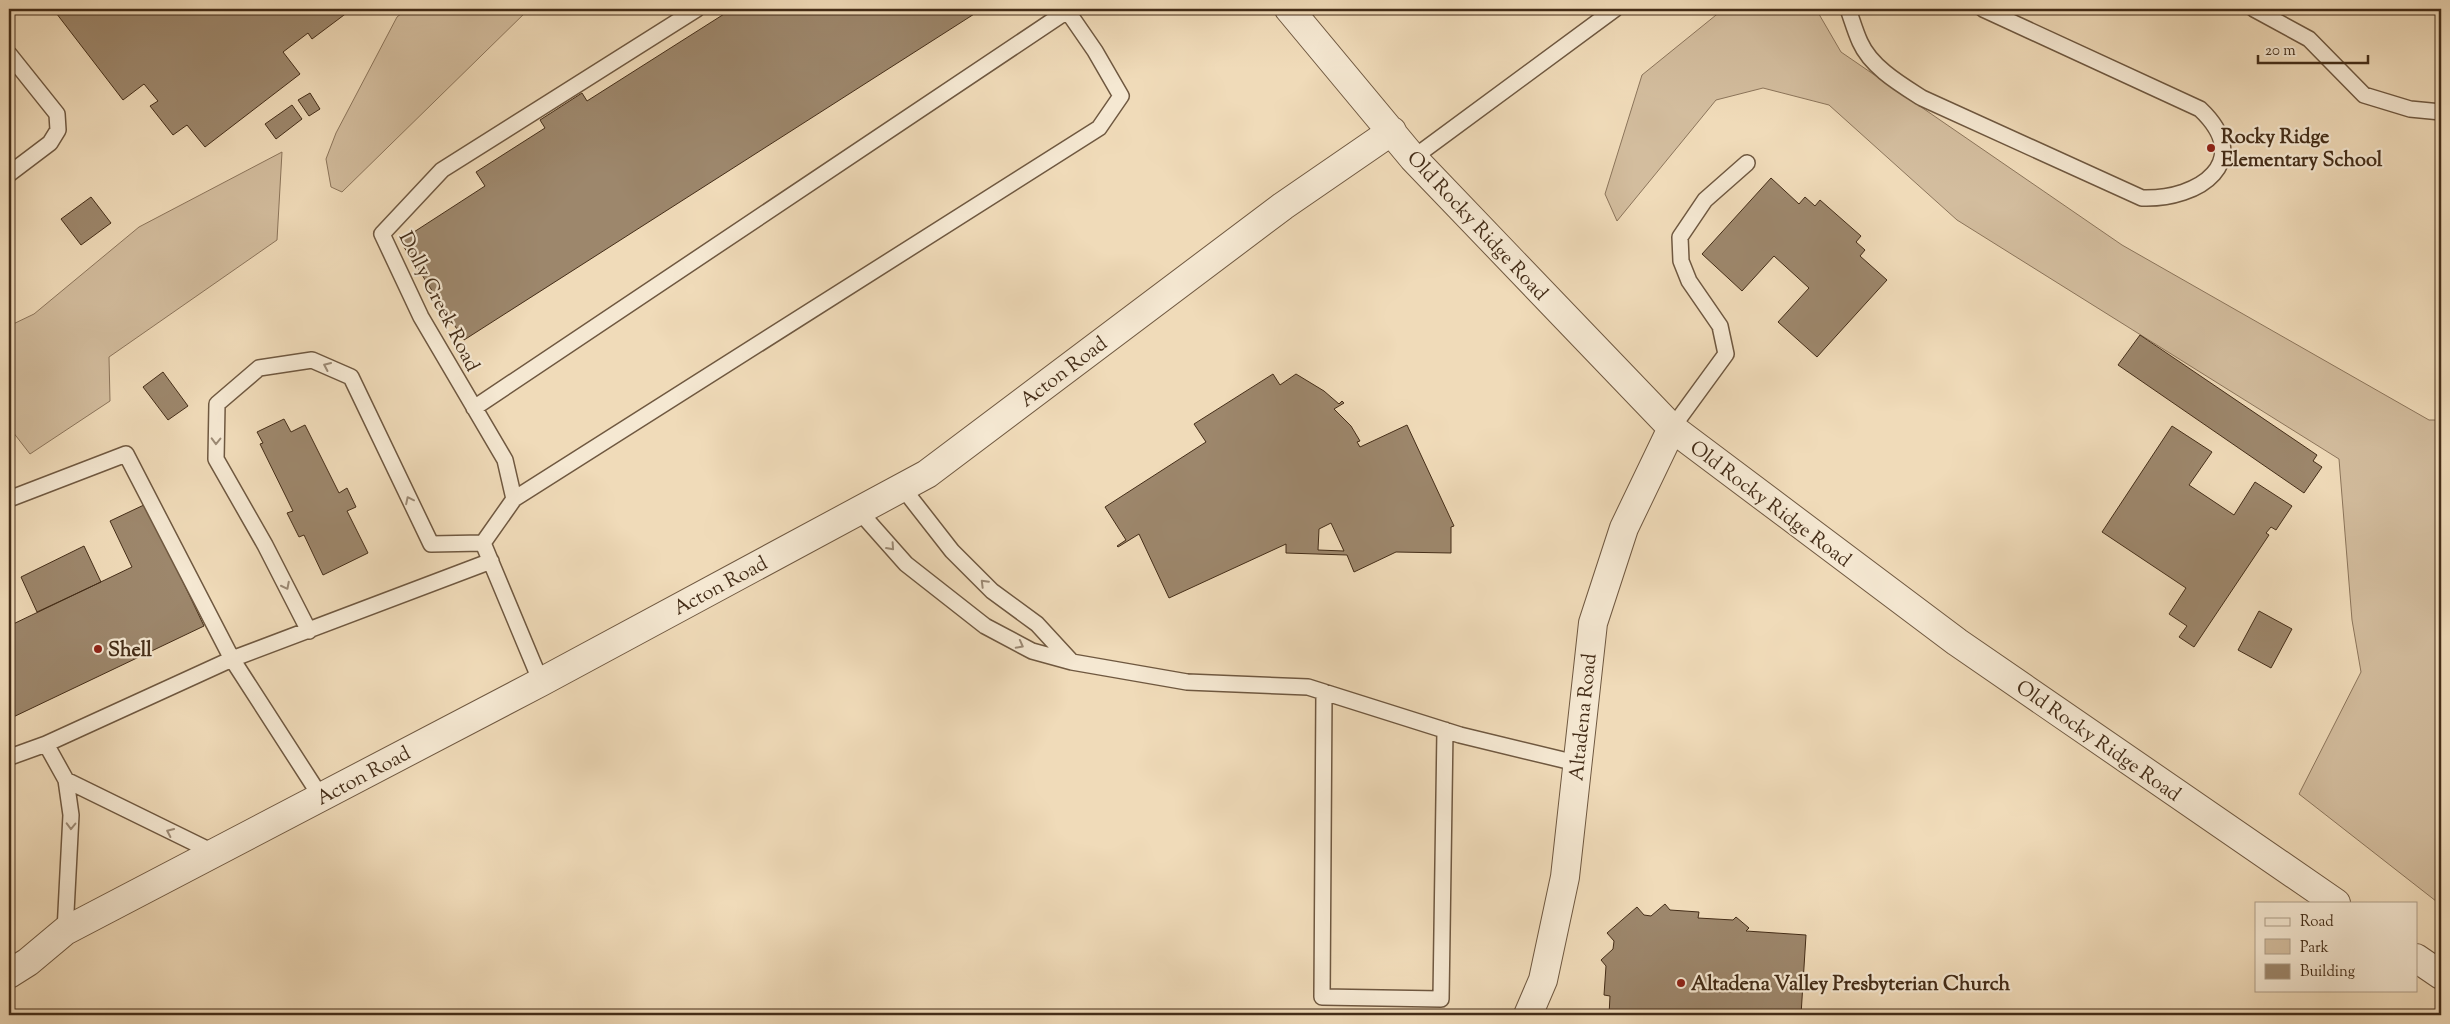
<svg xmlns="http://www.w3.org/2000/svg" width="2450" height="1024" viewBox="0 0 2450 1024" font-family="'Sorts Mill Goudy',serif">
  <rect width="100%" height="100%" fill="#f0dbb9"/>
  <filter id="stains"><feTurbulence type="fractalNoise" baseFrequency=".004" numOctaves="4"/><feColorMatrix values="0 0 0 0 .2 0 0 0 0 .09 0 0 0 0 .02 0 0 0 .5 -.17"/></filter>
  <radialGradient id="worn" r=".72"><stop offset=".6" stop-color="#630" stop-opacity="0"/><stop offset="1" stop-color="#630" stop-opacity=".3"/></radialGradient>
  <path fill="#d3bd9e" stroke="#8c755b" d="M407 9H529L342 192 331 187 326 159 336 133 397 17Z
    M1735 9H1816L1841 52 2122 245 2429 420H2441V905L2299 794 2361 672 2352 620 2339 459 1957 220 1829 105 1763 88 1716 100 1617 221 1605 194 1642 75 1721 11Z
    M282 152 277 240 109 357 110 401 30 454 9 427V326L34 314 139 227Z"/>
  <path fill="#9d876c" stroke="#442d18" fill-rule="evenodd" d="M53 9H352L312 39 308 33 283 52 300 74 205 147 187 125 173 135 150 106 158 101 144 84 123 100Z
    M732 9H982L464 340 400 241 485 186 476 172 545 128 540 120 582 93 587 101Z
    M310 93 320 109 309 116 298 100Z
    M292 105 302 119 276 139 265 124Z
    M1771 178 1799 204 1805 197 1815 206 1820 200 1861 236 1856 242 1865 250 1860 256 1887 280 1817 357 1778 322 1809 288 1774 256 1742 291 1702 254Z
    M91 197 111 223 81 245 61 219Z
    M2140 335 2317 455 2313 461 2322 467 2304 493 2118 365Z
    M163 372 188 406 168 420 143 387Z
    M1273 374 1280 385 1296 374 1324 391 1339 404 1342 401 1344 403 1334 409 1351 426 1360 441 1357 442 1360 447 1407 425 1454 526 1451 527V553L1396 552 1354 572 1347 555 1286 553V544L1169 598 1139 534 1118 547 1117 546 1126 540 1105 507 1206 442 1194 424ZM1331 523 1344 551 1318 550 1319 529Z
    M284 419 291 432 305 425 339 493 347 488 356 507 347 511 368 553 323 575 304 535 299 537 287 513 293 511 260 444 263 443 257 432Z
    M2172 426 2212 452 2189 485 2234 515 2255 482 2292 506 2276 530 2271 527 2266 533 2269 535 2194 647 2179 637 2187 626 2169 614 2186 588 2102 532Z
    M146 504 204 626 9 719V626L132 567 110 521Z
    M84 546 101 582 37 612 21 577Z
    M2259 611 2292 629 2271 668 2238 650Z
    M1665 904 1670 910 1699 912 1698 918 1733 920 1736 917 1749 928 1746 931 1806 935 1801 1015H1609L1610 996 1604 995 1606 966 1601 960 1613 949 1614 941 1607 933 1637 907 1644 915 1651 916Z"/>
  <g fill="none" stroke-linecap="round" stroke-linejoin="round">
    <defs>
      <path id="service" d="M1848 9C1852 20 1855 31 1860 42 1871 67 1900 84 1922 98L2142 198C2200 200 2255 161 2200 109L1983 9
        M2254 9 2309 39 2364 95 2410 109 2441 112
        M9 54 57 114 58 130 50 143 9 174
        M1413 158 1615 9
        M474 408 1070 9
        M1672 428 1726 354 1720 326 1689 281 1681 261 1680 237 1705 200 1747 163
        M902 487 952 551 992 591 1037 624 1072 662
        M9 499 126 454 232 659 321 797
        M514 499 1099 128 1121 96 1095 51 1066 9
        M859 511 906 564 985 626 1032 651 1072 662 1187 682 1308 687 1460 735 1576 763
        M309 631 265 545 216 459 217 404 259 368 312 360 351 377 431 544 483 543
        M541 682 483 543 514 499 505 460 421 317 382 234 442 170 697 9
        M1324 692 1322 997 1441 999 1445 730
        M46 744 232 659 491 561
        M9 753 10 757 46 744 66 780
        M65 931 71 815 66 780 215 853"/>
      <path id="tertiary" d="M1289 9 1413 158 1672 428 1957 642 2336 903
        M2416 958 2441 975
        M9 974 28 962 65 931 541 682 927 474 1283 206 1392 131
        M1528 1015 1543 980 1565 877 1593 623 1624 528 1672 428"/>
    </defs>
    <use href="#service" stroke="#6f5840" stroke-width="18"/>
    <use href="#tertiary" stroke="#6f5840" stroke-width="30"/>
    <use href="#service" stroke="#f5e8d2" stroke-width="15"/>
    <use href="#tertiary" stroke="#f5e8d2" stroke-width="28"/>
  </g>
  <defs><path id="oneway-chevron" d="M-2-3.5L2.5 0L-2 3.5" fill="none" stroke-width="1.6" stroke-linecap="round" stroke-linejoin="round" transform="scale(1.25)"/></defs>
  <g stroke="#9c8a75">
    <use href="#oneway-chevron" transform="translate(327 366) rotate(-156)"/>
    <use href="#oneway-chevron" transform="translate(216 441) rotate(91)"/>
    <use href="#oneway-chevron" transform="translate(409 500) rotate(-116)"/>
    <use href="#oneway-chevron" transform="translate(891 547) rotate(48)"/>
    <use href="#oneway-chevron" transform="translate(984 583) rotate(-135)"/>
    <use href="#oneway-chevron" transform="translate(286 586) rotate(63)"/>
    <use href="#oneway-chevron" transform="translate(1020 645) rotate(28)"/>
    <use href="#oneway-chevron" transform="translate(71 826) rotate(91)"/>
    <use href="#oneway-chevron" transform="translate(170 832) rotate(-155)"/>
  </g>
  <g fill="#8f2418" stroke="#f5e8d2" stroke-width="2">
    <circle cx="2211" cy="148" r="5"/>
    <circle cx="98" cy="649" r="5"/>
    <circle cx="1681" cy="983" r="5"/>
  </g>
  <g text-anchor="middle" stroke-width="4.5" stroke-linejoin="round" paint-order="stroke">
    <g font-size="20" font-weight="bold" fill="#442d18" stroke="#f5e8d2" text-anchor="start">
      <text x="2221" y="143">Rocky Ridge<tspan x="2221" dy="23">Elementary School</tspan></text>
      <text x="108" y="656">Shell</text>
      <text x="1691" y="990">Altadena Valley Presbyterian Church</text>
    </g>
    <g font-size="20" fill="#442d18" stroke="#f5e8d2">
      <text transform="translate(1478 225) rotate(47)" y="7">Old Rocky Ridge Road</text>
      <text transform="translate(440 301) rotate(63)" y="7">Dolly Creek Road</text>
      <text transform="translate(1063 371) rotate(-37)" y="7">Acton Road</text>
      <text transform="translate(1771 503) rotate(37)" y="7">Old Rocky Ridge Road</text>
      <text transform="translate(720 585) rotate(-28)" y="7">Acton Road</text>
      <text transform="translate(1582 717) rotate(-84)" y="7">Altadena Road</text>
      <text transform="translate(2099 740) rotate(35)" y="7">Old Rocky Ridge Road</text>
      <text transform="translate(363 775) rotate(-28)" y="7">Acton Road</text>
    </g>
  </g>
  <rect width="2450" height="1024" fill="none" stroke="#f0dbb9" stroke-width="30"/>
  <rect x="10" y="10" width="2430" height="1004" fill="none" stroke="#442d18" stroke-width="2.5"/>
  <rect x="15" y="15" width="2420" height="994" fill="none" stroke="#442d18"/>
  <rect x="2255" y="902" width="162" height="90" fill="#f5e8d2" stroke="#ae9d88"/>
  <rect x="2265" y="918" width="25" height="8" fill="#f5e8d2" stroke="#ae9d88"/>
  <text x="2300" y="926" font-size="15" fill="#442d18">Road</text>
  <rect x="2265" y="939" width="25" height="15" fill="#d3bd9e" stroke="#ae9d88"/>
  <text x="2300" y="952" font-size="15" fill="#442d18">Park</text>
  <rect x="2265" y="964" width="25" height="15" fill="#9d876c" stroke="#ae9d88"/>
  <text x="2300" y="976" font-size="15" fill="#442d18">Building</text>
  <path d="M2258 55v8h110v-8" fill="none" stroke="#442d18" stroke-width="2.5"/>
  <text x="2265" y="55" font-size="15" fill="#442d18" stroke="#f5e8d2" stroke-width="4" paint-order="stroke">20 m</text>
  <rect width="100%" height="100%" filter="url(#stains)"/>
  <rect width="100%" height="100%" fill="url(#worn)"/>
</svg>
